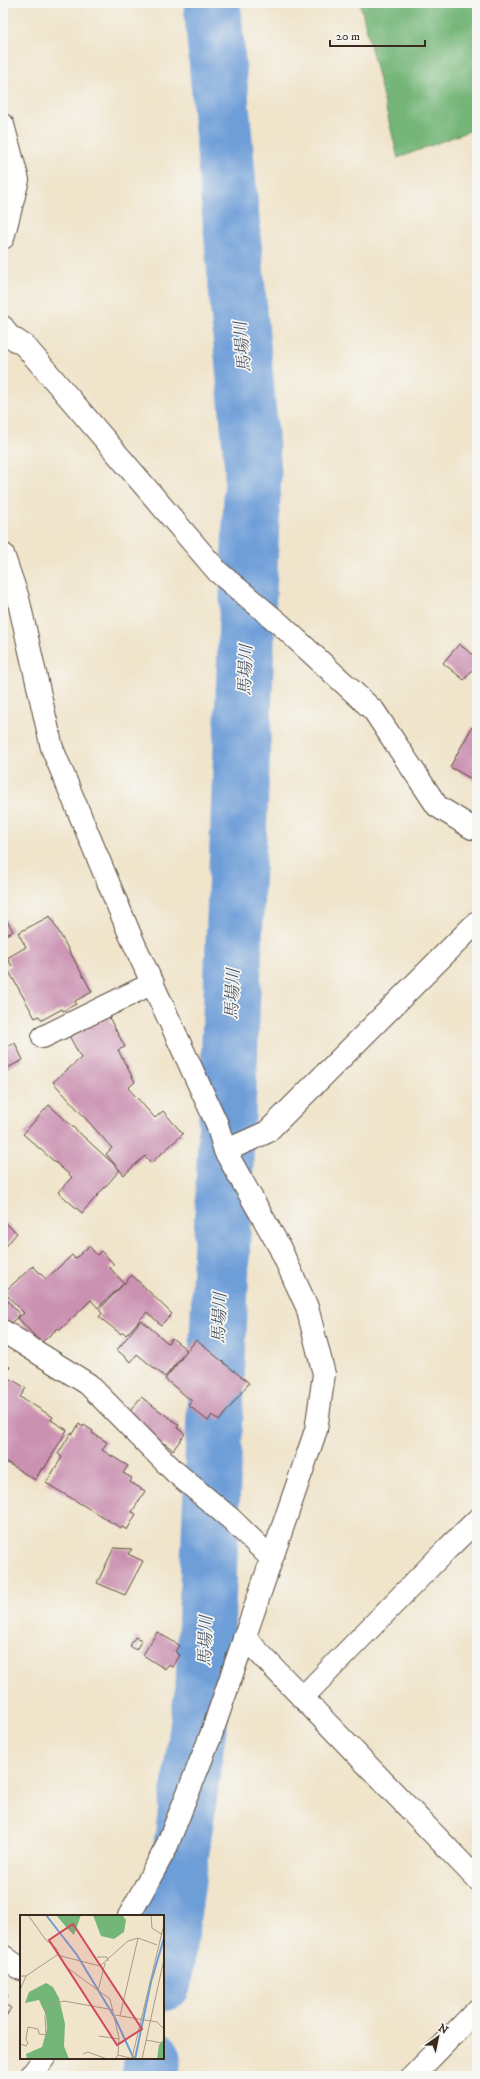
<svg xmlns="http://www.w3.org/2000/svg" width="480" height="2079" viewBox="0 0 480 2079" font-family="'IM FELL DW Pica','Noto Serif JP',serif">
  <rect width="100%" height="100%" fill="#f6f6f2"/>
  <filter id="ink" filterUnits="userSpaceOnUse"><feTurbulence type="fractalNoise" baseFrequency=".025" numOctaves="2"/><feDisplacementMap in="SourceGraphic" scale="8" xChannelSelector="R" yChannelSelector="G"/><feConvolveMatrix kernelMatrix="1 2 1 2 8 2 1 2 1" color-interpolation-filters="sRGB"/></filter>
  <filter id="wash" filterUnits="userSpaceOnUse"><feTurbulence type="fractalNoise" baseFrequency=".012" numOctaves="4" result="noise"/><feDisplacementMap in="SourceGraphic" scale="16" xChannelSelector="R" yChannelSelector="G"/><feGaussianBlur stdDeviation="0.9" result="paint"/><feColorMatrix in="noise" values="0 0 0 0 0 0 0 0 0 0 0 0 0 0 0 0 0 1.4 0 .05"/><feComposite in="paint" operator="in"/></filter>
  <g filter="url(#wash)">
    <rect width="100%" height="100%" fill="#f0e4ca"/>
    <path fill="#74b678" stroke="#58704b" d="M360 3H477V128L398 158Z"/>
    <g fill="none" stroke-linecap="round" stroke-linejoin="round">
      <path stroke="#6e9ed8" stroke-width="57" d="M163 1983 204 1684 253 471 212 3
        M150 2076 153 2058"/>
    </g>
    <g id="blocks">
      <path fill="#ca91b1" d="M459 644 477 658V664L464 680 443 663Z
        M472 727 477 730V782L450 767Z
        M3 914 13 931 3 937Z
        M50 916 92 992 75 1001 76 1004 63 1011 62 1009 42 1020 39 1016 35 1018 7 968 12 966 7 958 26 947 18 933Z
        M104 1008 125 1047 118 1050 135 1082 128 1088 155 1118 163 1111 183 1134 151 1163 145 1156 124 1175 106 1154 112 1148 53 1082 81 1058 65 1028Z
        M15 1043 23 1060 3 1070V1049Z
        M49 1105 120 1170 82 1213 58 1192 72 1177 23 1134Z
        M3 1221 17 1233 3 1250Z
        M89 1246 97 1255 101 1251 114 1264 110 1268 124 1283 98 1308 91 1300 60 1330 58 1328 41 1343 18 1318 24 1313 4 1292 33 1266 46 1279 72 1255 75 1259Z
        M132 1275 172 1314 161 1325 147 1312 126 1335 123 1332 121 1334 99 1317 102 1313 99 1310Z
        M3 1295 20 1315 6 1327 3 1324Z
        M141 1320 168 1343 172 1338 187 1350 165 1377 137 1354 131 1362 117 1350Z
        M196 1340 249 1383 219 1421 212 1415 208 1421 188 1405 192 1401 165 1379Z
        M3 1362 10 1367 4 1375 26 1388 20 1397 53 1417 51 1420 67 1430 44 1469 42 1468 35 1480 3 1460Z
        M141 1397 179 1425 177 1428 185 1434 173 1450 164 1443 159 1450 122 1422Z
        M79 1424 83 1427 84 1425 93 1431 92 1433 107 1442 102 1450 128 1466 123 1473 132 1478 130 1482 145 1491 132 1512 136 1514 127 1530 122 1527 121 1528 46 1483 62 1457 58 1454 71 1433 73 1434Z
        M114 1548 132 1549 128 1554 143 1561 125 1595 97 1583Z
        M157 1632 179 1645 175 1652 180 1655 173 1667 168 1665 165 1669 143 1655Z
        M135 1637 142 1640 136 1650 130 1646Z
        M3 1992 8 1995 3 2002Z
        M3 2003 11 2008 3 2021Z"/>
    </g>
  </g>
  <g filter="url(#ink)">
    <use href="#blocks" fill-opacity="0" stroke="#564638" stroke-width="1"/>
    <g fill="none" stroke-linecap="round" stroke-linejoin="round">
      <defs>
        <path id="street" d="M3 125 18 180 3 238
          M3 327 8 335 25 346 218 572 281 625 374 711 437 806 472 828H477
          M3 554 18 598 52 748 131 937 217 1124 225 1151 279 1246 307 1307 324 1374 316 1430 211 1735 166 1848 129 1916
          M43 1037 153 983
          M225 1151 267 1132 477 922
          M3 1331 88 1384 175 1472 231 1519 271 1558
          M244 1637 477 1879
          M302 1698 448 1548 477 1520
          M3 1956 21 1969
          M31 2076 44 2058
          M413 2076 477 2010"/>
      </defs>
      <use href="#street" stroke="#564638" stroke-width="24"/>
      <use href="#street" stroke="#fff" stroke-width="22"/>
    </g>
  </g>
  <g text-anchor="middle" stroke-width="3.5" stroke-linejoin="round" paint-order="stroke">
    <g font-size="17" font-style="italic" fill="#4f5868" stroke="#f6f6f2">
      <text transform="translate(242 347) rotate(-95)" y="6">馬場川</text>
      <text transform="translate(245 670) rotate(-88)" y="6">馬場川</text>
      <text transform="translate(232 994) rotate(-88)" y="6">馬場川</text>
      <text transform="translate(219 1318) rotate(-88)" y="6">馬場川</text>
      <text transform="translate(205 1641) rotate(-88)" y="6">馬場川</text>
    </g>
  </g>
  <g transform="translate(20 1915)">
    <rect width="144" height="144" fill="#f0e4ca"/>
    <path d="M36 0H61L54 20 47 13ZM73 0H102L106 5 104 17 94 24 81 21ZM26 68 33 72 39 83 45 109 44 131 49 144H7L6 139 22 132 27 114 26 100 19 85 5 88 9 77ZM144 124V144H137L139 130Z" fill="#74b678"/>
    <path fill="none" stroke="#6e9ed8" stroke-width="2" d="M26 0 57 40 95 103 114 144M115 144 131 67 144 23"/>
    <path fill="none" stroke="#a89a85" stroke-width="1" d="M8 0 26 25 36 33 45 51 90 84 99 123 98 140 95 144M131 1 132 13 141 19M77 42H87L88 46M0 61H6L37 40 80 51 108 26 118 23 137 30M0 75 6 61M78 76 85 48M95 100 137 107 144 114M100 101 118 23M79 121 99 124M126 125 142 128M0 129 6 131 8 128 6 124 8 112 18 114 19 119 26 120 25 101 28 90 44 86 94 95M63 139 68 137 87 144M98 140 114 144M112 143 144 9M122 144 144 44"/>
    <path fill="#d1495b" fill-opacity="0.15" stroke="#d1495b" stroke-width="2" d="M53 9 122 114 97 130 29 25Z"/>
    <rect width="144" height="144" fill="none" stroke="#3b2a1e" stroke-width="2"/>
  </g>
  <rect width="480" height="2079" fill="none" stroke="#f6f6f2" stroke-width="16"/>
  <g transform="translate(438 2037) rotate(33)" stroke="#f6f6f2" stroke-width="3" paint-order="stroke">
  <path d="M0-3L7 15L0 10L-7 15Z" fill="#3b2a1e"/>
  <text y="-6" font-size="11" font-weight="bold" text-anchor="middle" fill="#3b2a1e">N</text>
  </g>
  <path d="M330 40v6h95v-6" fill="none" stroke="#3b2a1e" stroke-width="2"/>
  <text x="336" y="40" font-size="12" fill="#3b2a1e" stroke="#f6f6f2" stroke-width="3" paint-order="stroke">20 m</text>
</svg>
